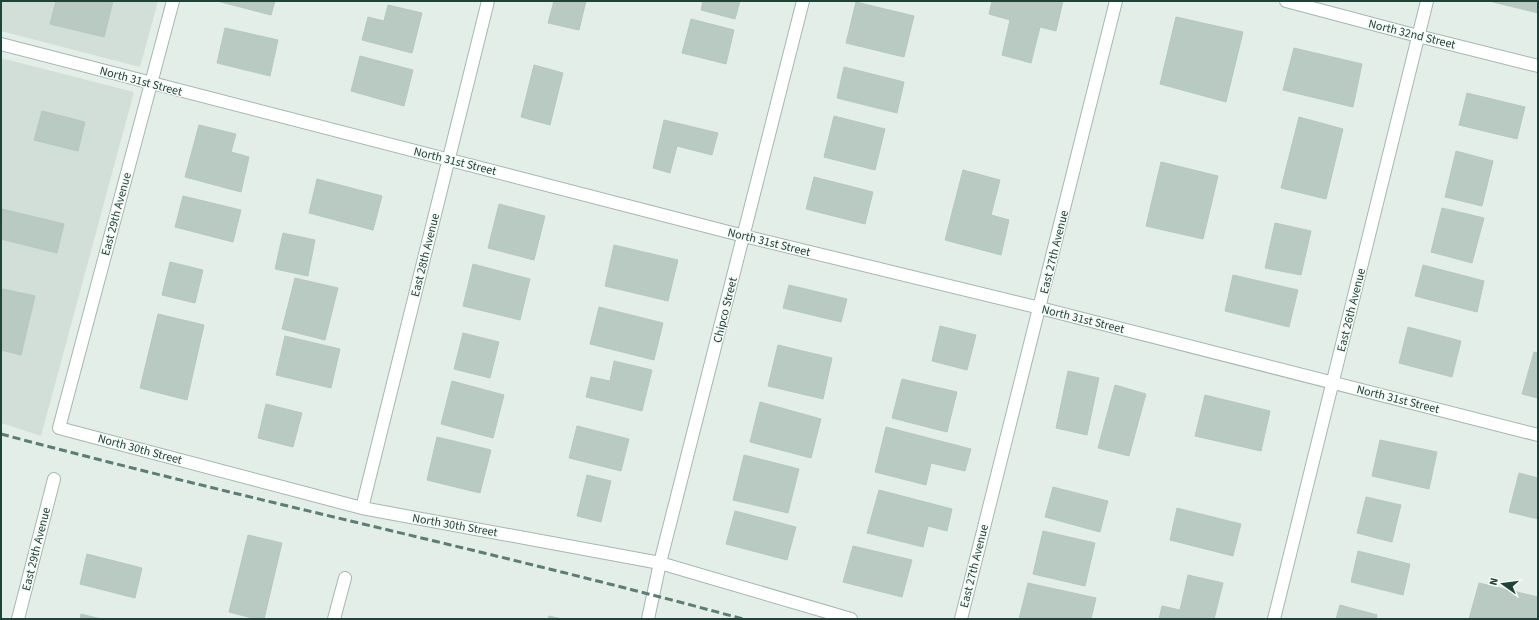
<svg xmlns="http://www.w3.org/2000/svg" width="1539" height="620" viewBox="0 0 1539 620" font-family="'Source Sans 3',sans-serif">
  <rect width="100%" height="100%" fill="#e3eee9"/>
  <path fill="#d1dfd8" d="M1 1H158L140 67 1 31Z
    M1 58 134 92 41 436 1 423Z"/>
  <path fill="#b8cac2" stroke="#b5c9c1" d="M56 1H113L104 37 50 24Z
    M217 1H275L271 15Z
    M554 1H586L579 30 548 23Z
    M703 1H740L735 19 701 10Z
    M992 1H1063L1056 31 1040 27 1031 63 1002 55 1010 20 989 14Z
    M1489 1H1538V13Z
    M856 2 914 16 904 57 846 43Z
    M388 5 422 13 412 53 362 40 368 17 384 21Z
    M1176 17 1243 32 1226 102 1160 84Z
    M691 19 734 30 726 64 682 53Z
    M225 28 278 40 270 76 217 63Z
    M1294 48 1362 64 1353 107 1283 90Z
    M360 56 413 70 404 106 351 91Z
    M534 65 563 73 550 125 521 117Z
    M844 67 904 82 897 113 837 98Z
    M1467 93 1525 107 1517 139 1459 125Z
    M42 111 85 122 78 151 34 140Z
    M834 116 885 129 875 170 824 157Z
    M1299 117 1343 129 1326 199 1281 188Z
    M664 120 718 133 712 155 677 146 670 173 653 168Z
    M199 125 236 134 231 152 249 157 241 192 185 177Z
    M1456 151 1493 161 1482 206 1445 197Z
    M1161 162 1218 176 1203 239 1146 226Z
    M963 170 1000 180 991 215 1009 220 1001 255 945 240Z
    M814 177 873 192 865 224 806 209Z
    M317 179 382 196 373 230 309 213Z
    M183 196 241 210 233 242 175 227Z
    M499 204 545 216 534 260 488 248Z
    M1442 208 1484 218 1472 263 1431 252Z
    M2 209 64 224 57 253 1 239Z
    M1275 223 1311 231 1301 275 1265 268Z
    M283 233 315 240 308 276 275 269Z
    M614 245 678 260 668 301 605 286Z
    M170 262 203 270 195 303 162 295Z
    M473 264 530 279 520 320 463 306Z
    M1423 265 1484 281 1477 312 1415 296Z
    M1233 275 1298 290 1289 327 1225 311Z
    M295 278 338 288 325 340 282 329Z
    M789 285 847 299 841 322 783 308Z
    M3 289 35 296 21 355 1 350V298Z
    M599 307 663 323 654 360 590 344Z
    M158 314 204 325 187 400 140 388Z
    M940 326 976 335 967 370 932 361Z
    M1408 327 1461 341 1452 377 1399 363Z
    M463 333 499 342 490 378 454 369Z
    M285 336 340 349 331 388 276 375Z
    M778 345 832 358 823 399 768 386Z
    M1534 352 1538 353V398L1522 394Z
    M614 361 652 370 642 411 586 397 591 377 610 381Z
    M1068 371 1099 378 1087 435 1056 428Z
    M902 379 957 392 947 432 892 418Z
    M452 381 504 395 493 438 441 424Z
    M1115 385 1146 394 1129 456 1098 448Z
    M1205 395 1270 411 1261 451 1195 436Z
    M760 402 821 419 811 458 750 442Z
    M266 404 302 413 293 447 258 438Z
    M577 426 629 439 621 471 569 458Z
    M886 427 971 449 965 471 931 463 926 485 875 472Z
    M437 437 491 450 480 493 427 480Z
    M1380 440 1437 452 1429 489 1372 476Z
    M744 455 799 469 788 513 733 500Z
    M1519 473 1538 478V519L1509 512Z
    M587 475 611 481 601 522 577 516Z
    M1053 487 1108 501 1100 532 1045 517Z
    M879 490 952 509 947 531 928 526 923 547 867 533Z
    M1366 497 1401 505 1392 542 1357 533Z
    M1177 508 1241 524 1233 556 1170 540Z
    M735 511 796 527 787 560 726 544Z
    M1043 531 1095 543 1085 586 1033 574Z
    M248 535 282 543 264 619H256L229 612Z
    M853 546 912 560 902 597 843 582Z
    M1358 551 1410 564 1403 595 1351 582Z
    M87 554 142 568 135 598 80 584Z
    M1188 575 1223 583 1214 619H1159L1162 606 1180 610Z
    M1028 583 1096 598 1091 619H1019Z
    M1479 583 1538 597V619H1469Z
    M1340 605 1377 615 1376 619H1336Z
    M81 614 101 619H80Z
    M549 616 562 619H548Z"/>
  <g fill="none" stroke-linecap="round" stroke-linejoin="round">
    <defs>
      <path id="minor" d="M173 1 59 428 362 508 660 563 851 619
        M1286 1 1418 36 1538 66
        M1 44 744 236 1040 308 1538 435
        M362 508 488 1
        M18 619 54 479
        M334 619 345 578
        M648 619 660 563 803 1
        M961 619 1116 1"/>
      <path id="tertiary" d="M1274 619 1427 1"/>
    </defs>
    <use href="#minor" stroke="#a5b7b1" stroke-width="14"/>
    <use href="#tertiary" stroke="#a5b7b1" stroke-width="14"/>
    <use href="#minor" stroke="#fff" stroke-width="12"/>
    <use href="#tertiary" stroke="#fff" stroke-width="12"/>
    <path stroke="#5b7d74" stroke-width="3" stroke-dasharray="8 4" stroke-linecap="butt" d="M1 434C247 500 497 552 743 619"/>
  </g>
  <g text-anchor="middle" stroke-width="3" stroke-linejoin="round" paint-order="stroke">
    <g font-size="12" fill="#214239" stroke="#f5faf7">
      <text transform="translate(1412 34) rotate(14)" y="4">North 32nd Street</text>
      <text transform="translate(141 81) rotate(15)" y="4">North 31st Street</text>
      <text transform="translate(455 161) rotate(14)" y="4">North 31st Street</text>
      <text transform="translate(116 214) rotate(-75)" y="4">East 29th Avenue</text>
      <text transform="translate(769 242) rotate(14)" y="4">North 31st Street</text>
      <text transform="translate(1054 252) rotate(-76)" y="4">East 27th Avenue</text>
      <text transform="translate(425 255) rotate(-76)" y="4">East 28th Avenue</text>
      <text transform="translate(725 310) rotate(-76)" y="4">Chipco Street</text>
      <text transform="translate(1351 310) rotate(-76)" y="4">East 26th Avenue</text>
      <text transform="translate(1083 319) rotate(14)" y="4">North 31st Street</text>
      <text transform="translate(1398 399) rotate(14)" y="4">North 31st Street</text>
      <text transform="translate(140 449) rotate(15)" y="4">North 30th Street</text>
      <text transform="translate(455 525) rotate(10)" y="4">North 30th Street</text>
      <text transform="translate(36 549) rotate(-76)" y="4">East 29th Avenue</text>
      <text transform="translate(974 566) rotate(-76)" y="4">East 27th Avenue</text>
    </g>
  </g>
  <rect width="1539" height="620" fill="none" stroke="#214239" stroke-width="4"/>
  <g transform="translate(1503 584) rotate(284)" stroke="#f5faf7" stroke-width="3" paint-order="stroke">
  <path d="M0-3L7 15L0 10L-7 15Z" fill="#214239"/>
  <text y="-6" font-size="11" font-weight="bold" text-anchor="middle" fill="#214239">N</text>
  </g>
</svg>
